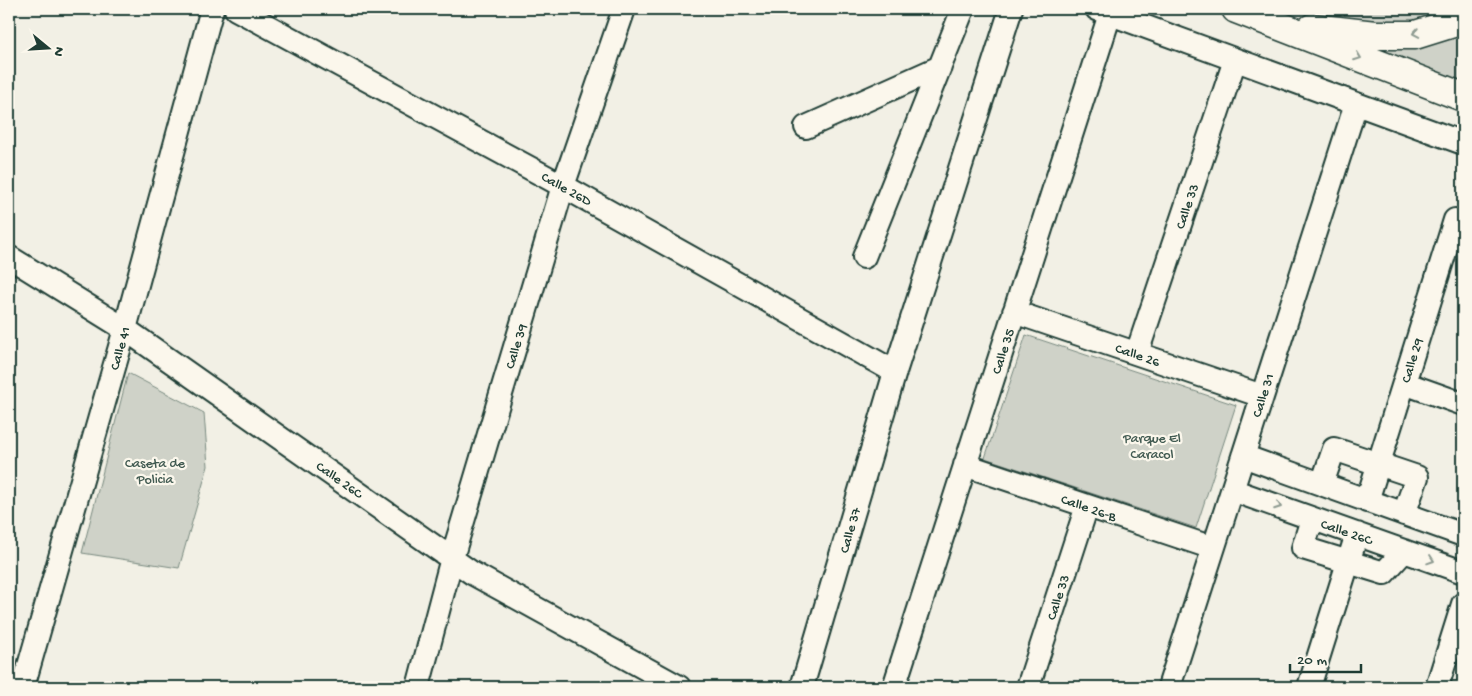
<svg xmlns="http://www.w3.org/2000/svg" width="1472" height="696" viewBox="0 0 1472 696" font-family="'Gochi Hand',sans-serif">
  <rect width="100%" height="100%" fill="#f2f0e5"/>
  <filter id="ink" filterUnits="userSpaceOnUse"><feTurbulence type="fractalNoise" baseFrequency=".02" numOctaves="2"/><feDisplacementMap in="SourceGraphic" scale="10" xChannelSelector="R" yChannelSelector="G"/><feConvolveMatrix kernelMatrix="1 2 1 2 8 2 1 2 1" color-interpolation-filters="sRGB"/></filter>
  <g filter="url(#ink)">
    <path fill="#cfd2c8" stroke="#77887e" d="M1296 9H1463L1409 29 1339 20Z
      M1463 34V87L1360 49C1399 50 1426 48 1463 34Z
      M1026 335 1236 405 1196 528 985 458Z
      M128 373 204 413 208 466 179 568 82 553Z"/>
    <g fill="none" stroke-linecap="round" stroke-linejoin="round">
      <defs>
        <path id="minor" d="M236 9 563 186 895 372
          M1097 9 1463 143
          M806 127 940 67
          M9 257 125 329 472 573 679 687
          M864 257 963 9
          M1014 312 1262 396
          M1137 353 1235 60
          M1404 383 1463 404
          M1243 456 1463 535
          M965 465 1213 548
          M1322 484 1334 449 1417 477 1404 514
          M1232 490 1463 572
          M1367 501 1455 220
          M1312 519 1303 548 1384 573 1404 551
          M23 687 125 329 212 9
          M418 687 452 558 563 186 624 9
          M802 687 895 372 1011 9
          M894 687 1110 14
          M1028 687 1087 506
          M1169 687 1356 104
          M1309 687 1357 534
          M1437 687 1463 604"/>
        <path id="major" d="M1236 9 1463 97
          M1312 28 1375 35H1415L1463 20"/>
      </defs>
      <use href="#minor" stroke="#1f3d34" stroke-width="26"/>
      <use href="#major" stroke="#1f3d34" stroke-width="31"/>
      <use href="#minor" stroke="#fbf7ec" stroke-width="22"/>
      <use href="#major" stroke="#fbf7ec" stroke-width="28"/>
    </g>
    <defs><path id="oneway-chevron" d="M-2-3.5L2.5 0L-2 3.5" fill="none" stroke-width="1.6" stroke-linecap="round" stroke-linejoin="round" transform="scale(1.25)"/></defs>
    <g stroke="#8d9a90">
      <use href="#oneway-chevron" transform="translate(1416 33) rotate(170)"/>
      <use href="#oneway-chevron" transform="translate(1358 57) rotate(21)"/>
      <use href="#oneway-chevron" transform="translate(1278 506) rotate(20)"/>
      <use href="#oneway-chevron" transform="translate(1431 560) rotate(19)"/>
    </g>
  </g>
  <g text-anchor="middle" stroke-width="4.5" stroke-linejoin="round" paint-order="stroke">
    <g font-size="14" fill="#1f3d34" stroke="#fbf7ec">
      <text transform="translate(567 188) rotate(29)" y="5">Calle 26D</text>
      <text transform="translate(1186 206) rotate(-71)" y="5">Calle 33</text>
      <text transform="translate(515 346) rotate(-73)" y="5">Calle 39</text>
      <text transform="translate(119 348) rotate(-74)" y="5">Calle 41</text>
      <text transform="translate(1002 351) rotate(-72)" y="5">Calle 35</text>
      <text transform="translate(1138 354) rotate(19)" y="5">Calle 26</text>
      <text transform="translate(1411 360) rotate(-73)" y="5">Calle 29</text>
      <text transform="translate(1262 395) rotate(-72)" y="5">Calle 31</text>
      <text transform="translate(340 479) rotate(35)" y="5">Calle 26C</text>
      <text transform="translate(1089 507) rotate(19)" y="5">Calle 26-B</text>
      <text transform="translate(849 530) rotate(-74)" y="5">Calle 37</text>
      <text transform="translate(1347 531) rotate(19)" y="5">Calle 26C</text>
      <text transform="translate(1057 597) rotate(-72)" y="5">Calle 33</text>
    </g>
    <g font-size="14" fill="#425b52" stroke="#fbf7ec">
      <text x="1152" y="442">Parque El<tspan x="1152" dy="16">Caracol</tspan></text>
      <text x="155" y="467">Caseta de<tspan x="155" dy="16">Policia</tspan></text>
    </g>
  </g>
  <rect width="1472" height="696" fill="none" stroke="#fbf7ec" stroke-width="30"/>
  <rect x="15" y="15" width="1442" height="666" fill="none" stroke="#1f3d34" stroke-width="2" filter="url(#ink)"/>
  <g transform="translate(48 48) rotate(108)" stroke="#fbf7ec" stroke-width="4" paint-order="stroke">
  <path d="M0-4L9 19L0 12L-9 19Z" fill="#1f3d34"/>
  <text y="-8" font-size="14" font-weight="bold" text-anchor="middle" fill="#1f3d34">N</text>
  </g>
  <path d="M1290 664v8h71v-8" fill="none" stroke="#1f3d34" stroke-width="2.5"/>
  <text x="1297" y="664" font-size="15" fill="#1f3d34" stroke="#fbf7ec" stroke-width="4" paint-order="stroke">20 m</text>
</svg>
